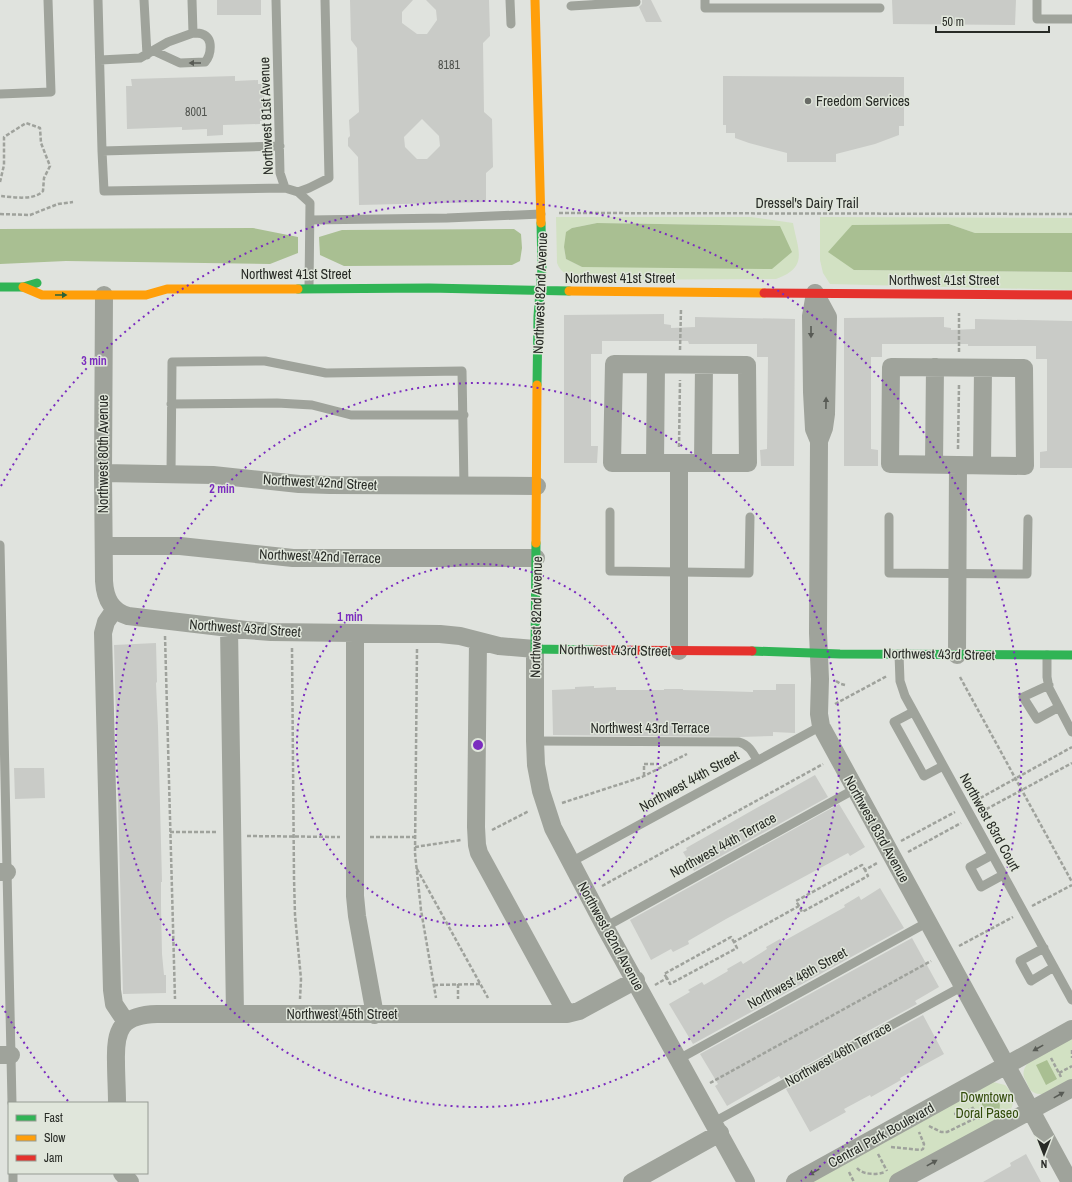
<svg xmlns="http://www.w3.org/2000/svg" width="1072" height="1182" viewBox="0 0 1072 1182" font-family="'Archivo Narrow',sans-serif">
<rect width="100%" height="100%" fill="#e0e3de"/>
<!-- green -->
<path fill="#d2e1c3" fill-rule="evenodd" d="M556,217H751L793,223C798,251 809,267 776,279L580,280C570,276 561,274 557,263ZM597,223L779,226L582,267L566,259L564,247L572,228Z
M820,217L1072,218V233H975L949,224L852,225L854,270L1072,272V290L830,284L823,273L820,260Z
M1072,1036V1082C1062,1087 1045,1099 1033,1092C1029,1090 1028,1085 1026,1081C1022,1075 1023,1070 1027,1064Z
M993,1082L1005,1085C1018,1098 1014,1108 1003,1120L889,1182H805Z"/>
<!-- water -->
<path fill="#a9bf92" d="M597,223L780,226L792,252L772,269L582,267L566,259L564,247L566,232L572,228Z
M949,224L975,233H1072V272L854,270L828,252L852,225Z
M253,228L298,237V253L270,264L66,261L0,264V229Z
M514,229L521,234L522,248L520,261L512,265L344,266L320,255L319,237L342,230Z
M1047,1060L1057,1079L1046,1085L1036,1065Z
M990,1093C997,1096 1002,1103 999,1110L994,1114L987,1112L982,1105V1098L985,1094Z"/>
<!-- building -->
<path fill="#c9cbc7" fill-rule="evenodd" d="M217,0H261V15H217Z
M350,0H413L402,12V23L417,34H427L437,20L436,10L426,0H489L490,36L483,43L484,112L492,119L493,167L486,173V202L359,205L358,157L348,146V138L350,136L349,120L359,112L357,48L351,40ZM422,119L439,136L440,146L427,159H417L405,147L404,137Z
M642,0H651L662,22H646L639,7L642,4Z
M892,0H1016L1015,25L893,24Z
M235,76V81L258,80V84H264L265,121H260V124L223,125V135L207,136V129L182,130V127L127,129L126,86H132L131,79Z
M723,76L904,77V126H899V135L875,144L836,154V162H787V153L749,143L735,138V133H726V125H723Z
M664,314V324L671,325V328L695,327V317L795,319L794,466H761L760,450L767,449L768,357H757V344H689L688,341H602V354H591V446H598L597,463H564V315Z
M944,317V327L951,328V330L975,329V319L1072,321V468H1040V452L1047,451V359H1036V346H968V344H882V357H871V449L878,450V466H844V318Z
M156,643L157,682L156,683L158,727L162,882H161V905L162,954L164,975H166V993L123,994L114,645Z
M776,684H795V733L773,732V736L741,737L553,735L552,690L575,689V687L594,686V688L616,687V690H664V689H683V690L753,692V690H776Z
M14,768H44L45,798L15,799Z
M815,775L828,797L694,871L683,852L687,850L686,848Z
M839,804L865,847L850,856L848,853L726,919L688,941L689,944L673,952L671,949L651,960L630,920Z
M880,888L904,928L693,1044L669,1004L690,992L688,990L702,982L704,985L728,971L727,969L741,961L743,964L767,949L766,947L780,939L782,942L845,907L844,905L859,896L861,900Z
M912,938L939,987L915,1001L917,1004L781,1079L779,1076L727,1106L715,1086L718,1084L700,1054Z
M923,1015L944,1054L900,1078L901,1080L871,1097L870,1095L844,1109L846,1112L810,1132L786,1089Z
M1026,1154L1041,1182H983L1011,1166L1010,1163Z"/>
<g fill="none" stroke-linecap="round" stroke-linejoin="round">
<!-- path -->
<path stroke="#9fa29c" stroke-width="2.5" stroke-dasharray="4 2" stroke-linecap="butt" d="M0,182L4,165V137L26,123L40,128L41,143L50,166L44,178L43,191C34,201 13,197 0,196
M559,213L1072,214
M0,214L30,215L58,204L73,202
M680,350L681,309
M959,352V313
M679,447L680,380
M958,449L959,384
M165,636L175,999
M292,648L294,878L295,915L301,979L300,999
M417,649L415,853L421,910L436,998
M960,677L1072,882
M836,681L841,684L845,685
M835,704L887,676
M644,776V764H657
M975,801L1072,747
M562,803L642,777L687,754
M981,812L1072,763
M492,830L529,811
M170,832H216
M247,836L340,837
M370,837H415
M901,841L955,812
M415,847L461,840
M908,852L961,823
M417,869L488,998
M602,886L823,764
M799,906L796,901L862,865L865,870
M1032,906L1072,885
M959,946L1013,917
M667,978L664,974L731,937L734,942
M458,984V999
M434,985L481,984
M655,985L667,978L670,984L737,948L734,942L799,906L802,912L868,876L865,870L877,863
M1072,1050V1058
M1051,1058L1061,1077
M1059,1073L1072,1066
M710,1083L931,961
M972,1107L978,1117L980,1119
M954,1114L962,1113L973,1108
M929,1126L941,1132H947L978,1117
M891,1147L921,1150L923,1149L924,1144L919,1132
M878,1154L887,1171
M857,1168C863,1175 877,1175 885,1172
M849,1172L854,1182"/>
<!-- lane -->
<path stroke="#9fa39b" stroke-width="9" d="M98,0L102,151
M144,0L147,55
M276,0L280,173L285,188L298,192L310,203L309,288
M510,0L511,24
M705,0V8H880
M1037,0V19H1072
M571,6L636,2
M154,51L180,63L205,62C211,55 214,38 202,34C200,33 196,33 193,33
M100,60L140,58L168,42L193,33L192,0
M0,94L51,92L48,0
M280,146L102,151L104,191L285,188
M298,192L309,188L329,178L325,0
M310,220L447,218L541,214
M171,404L277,403L312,405L351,415H464
M171,474L172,362L265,361L326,373L462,371L464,486
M610,512V571L749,573L750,517
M889,517V573L1027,574L1028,519
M0,545L12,1103
M899,654L900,681L905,696L1072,1000
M1047,655V677L1049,688L1072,732
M1049,685L1023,697L1037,719L1059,707
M913,712L894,722L924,776L943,766
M535,741L739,742C749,745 752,751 757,760
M992,855L970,867L981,887L1003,875
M571,862L821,726
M605,927L855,789
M1044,948L1020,961L1031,981L1054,967
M679,1059L928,922
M714,1122L963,986
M13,1173V1182"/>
<!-- street -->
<path stroke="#9fa39b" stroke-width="18" d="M815,293L828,317L826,414L824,428L819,441L818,633L820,679L819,714L821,726L1070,1182
M815,293L811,316L812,392L814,429L819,441
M104,295L103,473L104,581C105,598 111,611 128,616L246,630L271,632L440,634L460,636L499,646L535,649V741L536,765L541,791L553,828L605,927L746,1182
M655,463L656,365
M703,463L704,365
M934,465L935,367
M982,465L983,368
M103,473L213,475L299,484L330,485L537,486
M104,546H180L293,558H536
M115,609L106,622L103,633L112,990L114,1004L126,1022
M229,628L235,1014
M355,633V896L357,916L375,1015
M478,641L476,827L477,845L479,853L567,1014
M679,651V463H612L614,364L747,365L748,463H679
M957,655L958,465L890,464L891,367L1024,368L1025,466L958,465
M0,872H7
M0,1055H11
M117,1103C117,1089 116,1076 116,1062C115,1029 121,1015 157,1014H567L579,1011L636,980
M122,1173L130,1182
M632,1182L720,1133
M795,1182L1072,1029
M898,1182L1072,1088"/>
<!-- fast -->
<path stroke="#30b455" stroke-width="9" d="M0,287H23L37,283
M298,289L429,288L569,291
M537,385L538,316L542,268L541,223
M536,543L535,649L595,650
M752,651L840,654L1072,655"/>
<!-- slow -->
<path stroke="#ff9f0a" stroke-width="9" d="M535,0L541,223
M23,287L42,295H146L167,289H298
M569,291L764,293
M536,543L537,385"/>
<!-- jam -->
<path stroke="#e5322d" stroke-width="9" d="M764,293L1072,295
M595,650L752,651"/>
</g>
<!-- one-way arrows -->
<defs><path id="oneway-solid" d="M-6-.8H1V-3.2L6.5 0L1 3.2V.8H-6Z"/></defs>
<g fill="#585b55">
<use href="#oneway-solid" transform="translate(195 63) rotate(180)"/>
<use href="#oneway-solid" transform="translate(811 332) rotate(90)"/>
<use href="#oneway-solid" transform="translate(826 403) rotate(-89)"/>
<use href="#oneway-solid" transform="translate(1038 1048) rotate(151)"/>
<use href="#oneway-solid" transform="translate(1059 1095) rotate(-29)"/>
<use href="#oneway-solid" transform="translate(932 1163) rotate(-29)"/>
<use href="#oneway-solid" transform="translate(814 1172) rotate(151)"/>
</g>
<use fill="#2b6239" href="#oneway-solid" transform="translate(61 295)"/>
<!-- distance rings -->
<g fill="none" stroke="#7b2cbf" stroke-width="2" stroke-dasharray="2 4">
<circle cx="478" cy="745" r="181"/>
<circle cx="478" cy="745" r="362"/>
<path d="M68 1101A543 543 0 0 1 1 1004M1 486A543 543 0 1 1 801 1181"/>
</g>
<!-- markers -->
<circle fill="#686b66" stroke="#e0e6db" stroke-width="1.5" cx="808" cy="101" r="4"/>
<g text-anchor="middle" stroke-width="3" stroke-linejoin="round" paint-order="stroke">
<!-- number labels -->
<g font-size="12" fill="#525550">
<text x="449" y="69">8181</text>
<text x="196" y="116">8001</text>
</g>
<!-- poi labels -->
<g font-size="14" fill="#282b26" stroke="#e0e6db" text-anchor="start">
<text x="816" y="106">Freedom Services</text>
</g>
<!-- street labels -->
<g font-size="14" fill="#282b26" stroke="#e0e6db">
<text transform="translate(266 116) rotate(-92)" y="5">Northwest 81st Avenue</text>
<text x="807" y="208">Dressel's Dairy Trail</text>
<text x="296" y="279">Northwest 41st Street</text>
<text x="620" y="283">Northwest 41st Street</text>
<text x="944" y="285">Northwest 41st Street</text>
<text transform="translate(540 293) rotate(-88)" y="5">Northwest 82nd Avenue</text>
<text transform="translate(103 454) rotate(-90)" y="5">Northwest 80th Avenue</text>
<text transform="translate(320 482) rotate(3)" y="5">Northwest 42nd Street</text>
<text transform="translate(320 556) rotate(2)" y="5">Northwest 42nd Terrace</text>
<text transform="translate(536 617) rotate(-89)" y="5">Northwest 82nd Avenue</text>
<text transform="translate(245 628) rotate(4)" y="5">Northwest 43rd Street</text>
<text transform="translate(615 650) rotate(1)" y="5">Northwest 43rd Street</text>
<text transform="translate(939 654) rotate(1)" y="5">Northwest 43rd Street</text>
<text x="650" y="733">Northwest 43rd Terrace</text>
<text transform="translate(689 781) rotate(-29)" y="5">Northwest 44th Street</text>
<text transform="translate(990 822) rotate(61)" y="5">Northwest 83rd Court</text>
<text transform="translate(877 829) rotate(61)" y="5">Northwest 83rd Avenue</text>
<text transform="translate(723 845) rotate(-29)" y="5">Northwest 44th Terrace</text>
<text transform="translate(611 936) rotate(61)" y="5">Northwest 82nd Avenue</text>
<text transform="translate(797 978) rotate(-29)" y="5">Northwest 46th Street</text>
<text x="342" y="1019">Northwest 45th Street</text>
<text transform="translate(838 1054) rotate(-29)" y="5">Northwest 46th Terrace</text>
<text transform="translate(881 1135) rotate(-29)" y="5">Central Park Boulevard</text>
</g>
<!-- park labels -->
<g font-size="14" fill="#334d0b" stroke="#e0e6db">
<text x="987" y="1102">Downtown<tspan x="987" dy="16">Doral Paseo</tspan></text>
</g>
</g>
<circle cx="478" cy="745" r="6" fill="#7b2cbf" stroke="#e0e6db" stroke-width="2"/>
<g font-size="12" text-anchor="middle" font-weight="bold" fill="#7b2cbf" stroke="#e0e6db" stroke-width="3" stroke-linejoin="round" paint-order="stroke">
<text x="94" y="365">3 min</text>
<text x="222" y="493">2 min</text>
<text x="350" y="621">1 min</text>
</g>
<!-- legend -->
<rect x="8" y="1102" width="140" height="72" fill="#e0e6db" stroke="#969b93"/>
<rect x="16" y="1115" width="20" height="6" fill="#30b455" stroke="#969b93"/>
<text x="44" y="1122" font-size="12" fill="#282b26">Fast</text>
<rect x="16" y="1135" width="20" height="6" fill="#ff9f0a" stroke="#969b93"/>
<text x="44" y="1142" font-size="12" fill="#282b26">Slow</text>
<rect x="16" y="1155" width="20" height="6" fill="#e5322d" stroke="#969b93"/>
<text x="44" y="1162" font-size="12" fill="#282b26">Jam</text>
<!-- north arrow -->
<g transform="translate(1044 1154) rotate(180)" stroke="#e0e6db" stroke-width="3" paint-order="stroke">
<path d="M0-3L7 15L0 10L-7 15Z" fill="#282b26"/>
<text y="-6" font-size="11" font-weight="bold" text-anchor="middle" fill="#282b26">N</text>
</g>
<!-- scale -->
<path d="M936 26v6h113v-6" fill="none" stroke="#282b26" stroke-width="2"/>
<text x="942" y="26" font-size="12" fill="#282b26" stroke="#e0e6db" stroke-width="3" paint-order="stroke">50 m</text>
</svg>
